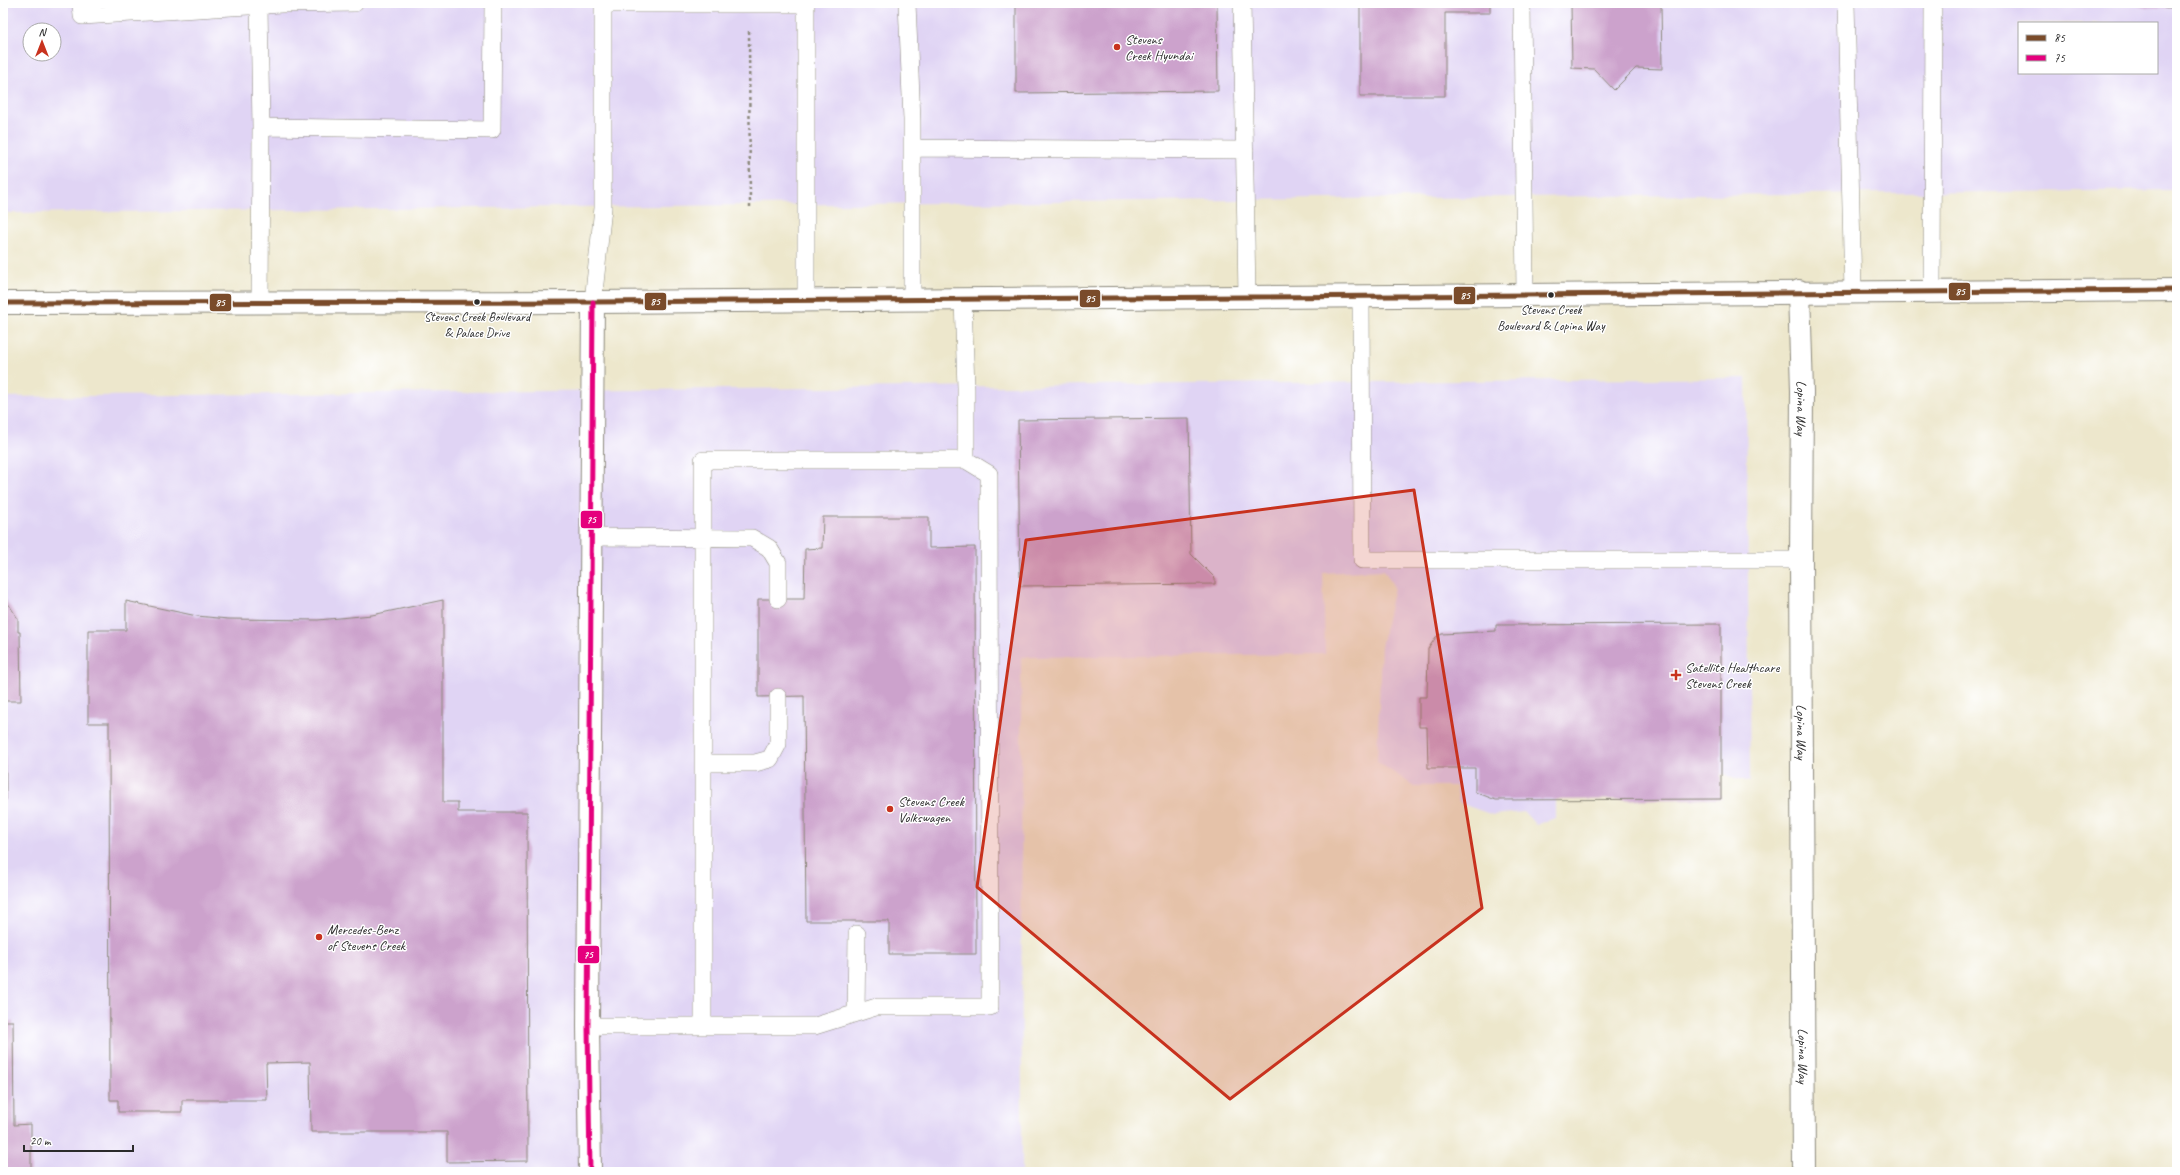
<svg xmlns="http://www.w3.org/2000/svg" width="2180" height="1175" viewBox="0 0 2180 1175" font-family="Caveat,sans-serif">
<rect width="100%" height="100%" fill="#fff"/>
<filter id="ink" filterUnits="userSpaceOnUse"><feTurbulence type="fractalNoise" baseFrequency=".025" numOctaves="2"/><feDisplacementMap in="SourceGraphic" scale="8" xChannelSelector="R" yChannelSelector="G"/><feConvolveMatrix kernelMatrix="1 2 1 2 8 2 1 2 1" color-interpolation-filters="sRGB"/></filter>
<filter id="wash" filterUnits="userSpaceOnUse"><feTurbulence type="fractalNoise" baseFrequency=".012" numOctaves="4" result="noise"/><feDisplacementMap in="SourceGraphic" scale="16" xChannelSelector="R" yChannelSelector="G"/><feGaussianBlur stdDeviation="0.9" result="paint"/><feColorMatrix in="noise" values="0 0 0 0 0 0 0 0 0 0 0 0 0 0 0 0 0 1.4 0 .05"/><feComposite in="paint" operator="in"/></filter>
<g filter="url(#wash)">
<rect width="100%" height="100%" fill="#ede7cc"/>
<!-- built -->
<path fill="#e0d4f4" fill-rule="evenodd" d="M3,3H2177V190L3,213ZM2019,23H2157V73H2019ZM30,30H54V54H30Z
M1746,378L1750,782L1721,774V799H1555V818L1536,825L1524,812L1493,815L1459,803L1456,786H1414L1377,762L1381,647L1394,587L1384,570L1323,573L1325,654L1021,657L1022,1172H3V397Z"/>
<g id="blocks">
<!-- building -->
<path fill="#cca2cc" d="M1016,3H1217L1218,91L1016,93Z
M1360,3H1490V13H1445V96H1360Z
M1571,3H1661L1662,69L1636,68L1614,90L1594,69L1572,68Z
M2130,3H2177V8L2147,7Z
M1189,418L1191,554L1215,578V584L1020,586L1018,420Z
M823,517H929V548L975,547L976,954H889V921H806L804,696L758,697V599H804L805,549L822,548Z
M3,595L18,619V632H20L21,701H5L6,800H3Z
M443,600V802H458V812H527L528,1161L447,1162V1132H311L310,1062L266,1063L267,1100H182V1112H118V1100H110L109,723H88V630H126V601L197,616L228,619L318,620L372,615Z
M1721,624V799L1496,800L1475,792V768H1428L1427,727H1419V697H1427L1428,649L1436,637L1442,634L1496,631V625Z
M3,1021H13L14,1125L31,1124V1172H3Z"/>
</g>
</g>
<g filter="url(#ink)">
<use href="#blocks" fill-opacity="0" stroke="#8c897c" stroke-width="1"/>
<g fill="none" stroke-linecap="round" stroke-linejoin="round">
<!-- lane casing -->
<g stroke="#8c897c" stroke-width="18">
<path id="lane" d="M81,3L82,16L281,4L355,3
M907,3L912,120V299
M1242,3L1247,296
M1522,3L1525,294
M1846,3L1853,291
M259,6L261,127L492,130L493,3
M912,148L1245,150
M1932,291L1933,3
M1361,295L1362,560H1801
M260,302L261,127
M593,302L603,208V4H806V299
M591,537L752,538L769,548L778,563V599
M703,763H755L770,759L778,744V697
M856,1013L857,934
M588,1026H815L876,1007H990L989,474L966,460
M703,1026V460H966V388L963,299"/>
</g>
<!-- street casing -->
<g stroke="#8c897c" stroke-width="24">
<g id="street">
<path id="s1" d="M1799,291L1802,391L1801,560L1804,1172"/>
<path d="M590,1172L588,1026L593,302"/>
</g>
</g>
<!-- primary casing -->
<g stroke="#8c897c" stroke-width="24">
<path id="primary" d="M3,303L593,302L2177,290"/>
</g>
<!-- path -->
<path stroke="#8c897c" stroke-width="2.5" stroke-dasharray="3 3" stroke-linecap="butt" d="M749,31L750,207"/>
<!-- lane -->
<use href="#lane" stroke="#fff" stroke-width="17"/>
<!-- street -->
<use href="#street" stroke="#fff" stroke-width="22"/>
<!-- primary -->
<use href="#primary" stroke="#fff" stroke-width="22"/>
<!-- bus-1 casing -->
<g stroke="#fff" stroke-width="8">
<path id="bus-1" d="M3,303L593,302L2177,290"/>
</g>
<!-- bus-2 casing -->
<g stroke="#fff" stroke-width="8">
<path id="bus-2" d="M590,1172L588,1026L593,302"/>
</g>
<!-- bus-1 -->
<use href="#bus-1" stroke="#7a4b2a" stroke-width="5"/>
<!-- bus-2 -->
<use href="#bus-2" stroke="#e5007d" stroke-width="5"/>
</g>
</g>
<!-- marked area -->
<path fill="#c8321e" fill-opacity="0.2" stroke="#c8321e" stroke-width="3" stroke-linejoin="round" d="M1414,490L1482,908L1230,1099L977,887L1026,540Z"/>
<!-- markers -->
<g fill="#c8321e" stroke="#fff" stroke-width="1.5">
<circle cx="1117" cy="47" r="4"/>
<path d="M1674 669h4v4h4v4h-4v4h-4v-4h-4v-4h4z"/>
<circle cx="890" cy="809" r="4"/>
<circle cx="319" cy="937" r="4"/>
</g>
<g fill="#2b2b2b" stroke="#fff" stroke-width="1.5">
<circle cx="1551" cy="295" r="3.5"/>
<circle cx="477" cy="302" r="3.5"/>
</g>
<g text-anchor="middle" stroke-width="3" stroke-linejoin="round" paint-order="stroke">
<!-- bus labels -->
<g font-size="13" fill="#2b2b2b" stroke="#fff">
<text x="1551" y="314">Stevens Creek<tspan x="1551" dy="16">Boulevard &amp; Lopina Way</tspan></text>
<text x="477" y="321">Stevens Creek Boulevard<tspan x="477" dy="16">&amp; Palace Drive</tspan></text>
</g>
<!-- poi labels -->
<g font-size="14" fill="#2b2b2b" stroke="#fff" text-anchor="start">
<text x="1125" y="44">Stevens<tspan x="1125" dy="16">Creek Hyundai</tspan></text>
<text x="1685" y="672">Satellite Healthcare<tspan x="1685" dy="16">Stevens Creek</tspan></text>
<text x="898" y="806">Stevens Creek<tspan x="898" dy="16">Volkswagen</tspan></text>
<text x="327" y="934">Mercedes-Benz<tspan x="327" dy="16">of Stevens Creek</tspan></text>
</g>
<!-- street labels -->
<g font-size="14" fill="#2b2b2b" stroke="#fff">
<text dy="5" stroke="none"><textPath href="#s1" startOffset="117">Lopina Way</textPath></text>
<text dy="5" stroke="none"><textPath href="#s1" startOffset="441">Lopina Way</textPath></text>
<text dy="5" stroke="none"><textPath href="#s1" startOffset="765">Lopina Way</textPath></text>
</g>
</g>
<g stroke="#fff" stroke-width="1.5">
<rect x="1948" y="282" width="23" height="19" rx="4" fill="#7a4b2a"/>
<rect x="1453" y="286" width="23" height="19" rx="4" fill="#7a4b2a"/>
<rect x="1079" y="289" width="22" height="19" rx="4" fill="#7a4b2a"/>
<rect x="644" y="292" width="23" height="19" rx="4" fill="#7a4b2a"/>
<rect x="209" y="293" width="23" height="19" rx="4" fill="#7a4b2a"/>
<rect x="580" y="510" width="23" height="19" rx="4" fill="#e5007d"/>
<rect x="577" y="945" width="23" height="19" rx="4" fill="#e5007d"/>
</g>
<g font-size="11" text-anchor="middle" font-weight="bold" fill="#fff">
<text x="1960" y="295">85</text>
<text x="1465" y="299">85</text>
<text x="1090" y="302">85</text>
<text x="655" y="305">85</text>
<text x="220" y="306">85</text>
<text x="591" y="523">75</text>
<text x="588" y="958">75</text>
</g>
<!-- margin -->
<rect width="2180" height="1175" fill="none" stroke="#fff" stroke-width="16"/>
<!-- legend -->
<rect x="2018" y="22" width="140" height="52" fill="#ffffff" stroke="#aaaaaa"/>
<rect x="2026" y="35" width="20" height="6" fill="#7a4b2a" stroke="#aaaaaa"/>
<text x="2054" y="42" font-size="12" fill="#2b2b2b">85</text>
<rect x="2026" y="55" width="20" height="6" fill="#e5007d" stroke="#aaaaaa"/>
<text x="2054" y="62" font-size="12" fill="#2b2b2b">75</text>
<!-- north arrow -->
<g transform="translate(42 42)"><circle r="19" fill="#ffffff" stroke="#aaaaaa"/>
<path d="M0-3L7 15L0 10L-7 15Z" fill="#c8321e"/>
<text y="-6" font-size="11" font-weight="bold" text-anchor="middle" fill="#2b2b2b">N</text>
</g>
<!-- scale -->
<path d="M24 1145v6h109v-6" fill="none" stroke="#2b2b2b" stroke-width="2"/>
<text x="30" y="1145" font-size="12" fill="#2b2b2b" stroke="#ffffff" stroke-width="3" paint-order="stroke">20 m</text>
</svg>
